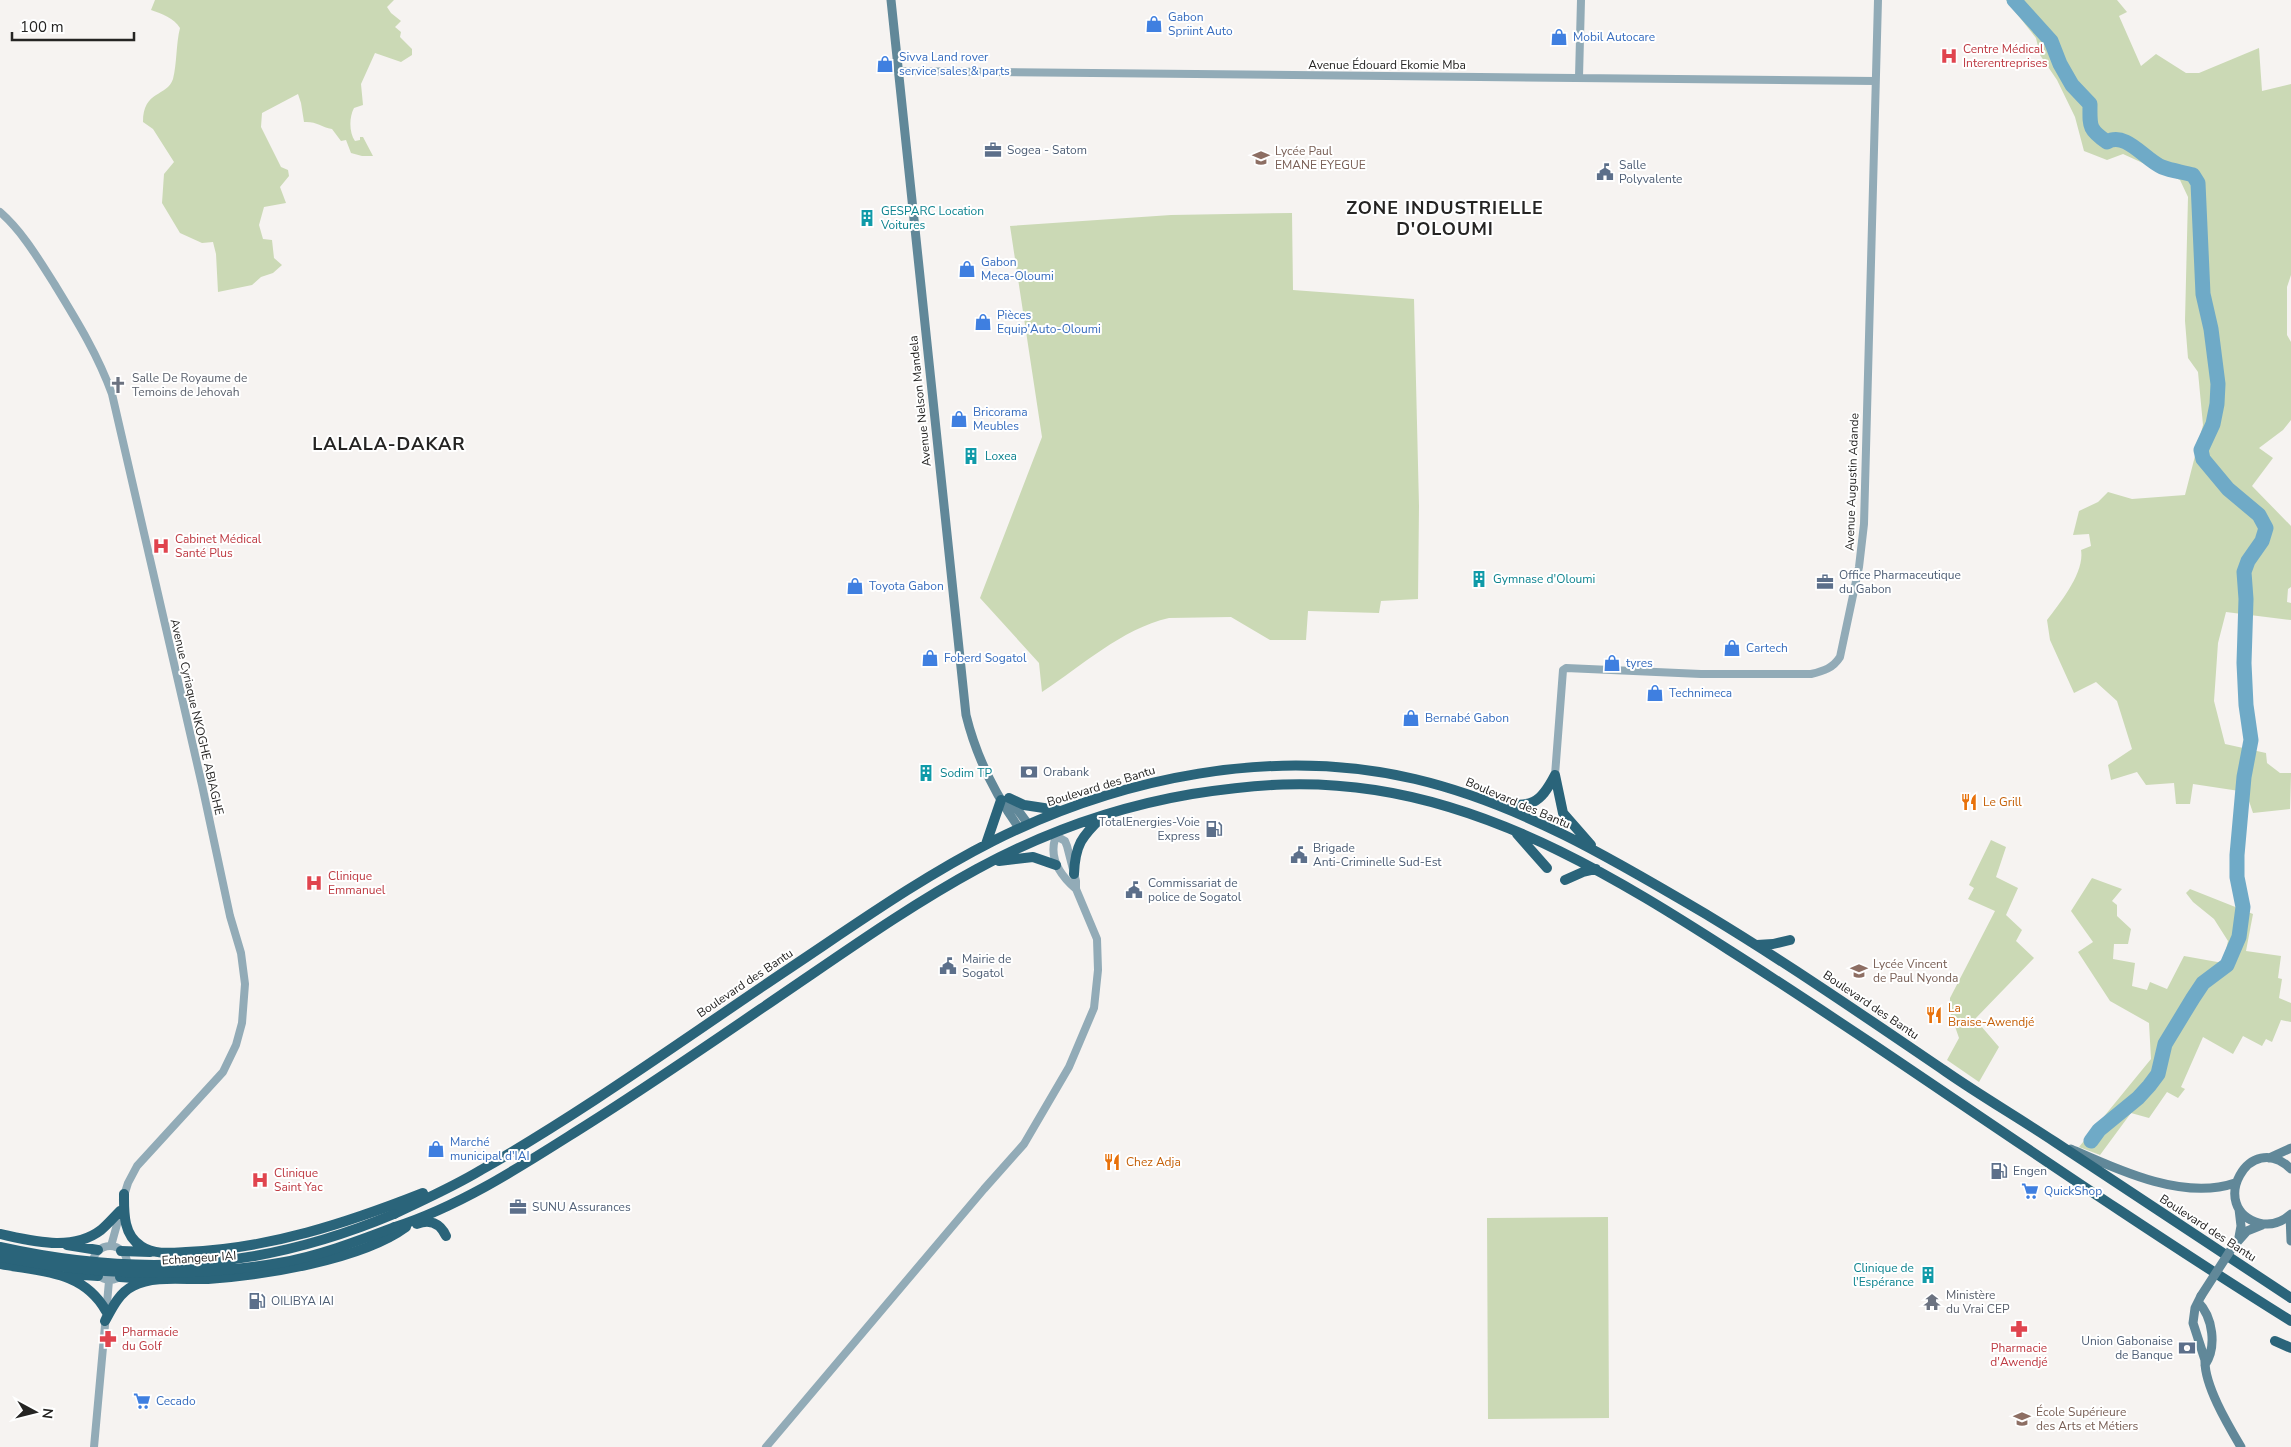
<svg xmlns="http://www.w3.org/2000/svg" width="2291" height="1447" viewBox="0 0 2291 1447" font-family="'Nunito Sans',sans-serif">
<rect width="100%" height="100%" fill="#f6f3f1"/>
<!-- green -->
<path fill="#cbd9b5" d="M155,0H394L387,7L391,13L401,21L395,27L401,32L400,37L412,49V55L401,62L375,53L361,84L363,105L354,108C349,117 349,133 355,141L360,140V137H363L373,156H362L351,153L346,140L341,141L332,129C321,127 316,121 304,122L301,103L298,94L262,113L261,127L281,167L288,170L289,176L280,187L286,203L264,207L259,225L263,239L272,240L274,258L282,265L273,273L261,277L252,285L218,292L216,254L213,242L202,243L180,233L162,203L164,174L174,162L153,129L143,122C143,90 167,97 173,79C177,64 176,43 180,28C174,18 162,14 151,10Z
M2006,0H2117L2127,12L2119,16L2141,66L2156,54L2186,73H2199L2259,48L2262,91L2291,84V275L2287,287V335L2291,342V420L2283,430L2259,448L2273,458L2252,486L2291,526V587L2288,589L2287,602L2291,603V620L2226,612L2218,643L2214,701L2225,744L2266,753L2267,763L2280,773H2291L2290,809L2253,813L2246,792L2193,784L2190,804H2176L2174,783L2146,785L2137,772L2111,780L2108,765L2132,749L2117,701L2096,682L2074,693L2050,640L2047,620C2060,603 2085,572 2081,550L2091,546L2089,534L2073,535L2079,511L2098,502L2108,492L2132,499L2185,495L2203,425L2198,372L2188,358L2185,321L2188,197L2180,180L2123,154L2107,160L2084,151L2075,117L2057,80L2040,55L2036,38Z
M1292,213L1293,290L1414,299L1419,506L1418,599L1381,601L1379,613L1308,611L1306,640H1270L1231,617L1169,618C1121,629 1082,666 1042,692L1039,663L980,598L1042,437L1010,226L1171,215Z
M1991,840L2006,847L1996,877L2018,888L2006,915L2022,930L2016,941L2034,958L1975,1019L1999,1047L1979,1082L1947,1060L1959,1038L1950,1012V998L1995,911L1968,899L1974,888L1969,885Z
M2092,878L2122,889L2112,901L2117,905V916L2131,929L2128,944H2114L2113,959L2135,963L2132,986L2147,990L2150,982L2167,989L2184,956L2223,963L2228,941L2214,919L2193,902L2186,893L2190,889L2253,914L2246,951L2281,956L2278,978L2282,979L2279,998L2291,1003V1022L2281,1020L2272,1042L2266,1039L2262,1046L2243,1036L2233,1054L2203,1037L2181,1087L2185,1089L2178,1098L2167,1092L2149,1118L2131,1113L2100,1155L2079,1147L2151,1059L2149,1023L2110,1001L2078,952L2093,942L2071,911Z
M1608,1217L1609,1418L1488,1419L1487,1218Z"/>
<g fill="none" stroke-linecap="round" stroke-linejoin="round">
<!-- river -->
<path stroke="#6faac7" stroke-width="15" d="M2014,0L2051,41L2060,64L2072,85L2090,104C2090,126 2088,129 2107,142C2126,131 2145,160 2162,167C2172,171 2183,172 2193,175L2198,183L2203,294L2211,329L2218,384L2217,404L2213,424L2201,450L2203,459L2228,489L2259,515L2266,528L2262,541L2248,561L2244,572L2246,599L2244,663L2246,705L2251,740L2244,777L2237,855V877L2243,907L2239,937L2227,965L2203,983L2193,998L2165,1044L2158,1074L2149,1086L2138,1098L2099,1130L2091,1141"/>
<!-- tertiary -->
<path stroke="#92abb7" stroke-width="8" d="M898,71C1224,76 1550,76 1875,81
M1579,77L1581,0
M0,212C23,232 39,260 55,285C77,321 98,355 112,394L202,785L230,916L241,953L245,984L242,1023L236,1045L223,1072L137,1166L128,1183L123,1199
M1555,775L1563,670L1566,668L1701,674H1811C1824,671 1833,668 1840,657L1859,567L1864,524L1878,0
M93 1263a17 17 0 1 1 34 0a17 17 0 1 1-34 0Z
M111,1246L121,1210
M94,1447L109,1281
M766,1447L984,1189L1024,1144L1069,1067L1094,1008L1098,970L1097,939L1076,889V881L1067,846L1065,841L1058,837L1055,839C1049,859 1061,876 1076,889"/>
<!-- secondary -->
<path stroke="#618899" stroke-width="9" d="M891,0L966,715C976,756 995,794 1019,828
M1009,798L1028,824
M2071,1149C2118,1170 2184,1201 2235,1183
M2269,1158L2291,1148
M2291,1169C2249,1128 2207,1209 2259,1223C2271,1226 2282,1222 2291,1214
M2239,1209L2241,1226L2239,1237
M2290,1215L2291,1241
M2232,1248L2247,1231L2262,1225
M2201,1296L2195,1308L2193,1323L2205,1360C2204,1385 2228,1425 2241,1447
M2198,1302C2213,1317 2217,1347 2205,1365"/>
<!-- trunk -->
<path stroke="#2a647a" stroke-width="10" d="M1555,775L1563,813L1591,845
M1009,798L1024,805L1057,810
M1498,804C1532,806 1539,806 1555,775
M1517,834L1547,868
M986,844L1001,800
M999,861L1033,857L1056,865
M1074,874C1075,845 1082,836 1102,817
M1565,880L1583,872L1596,869
M1757,945L1773,944L1790,940
M124,1194C124,1212 123,1235 141,1246C154,1255 171,1253 186,1252C268,1249 347,1223 423,1193
M394,1214C423,1200 453,1187 481,1170C588,1109 688,1036 790,968C856,924 922,877 993,841C1121,777 1273,746 1415,779C1521,804 1616,861 1709,916C1790,965 1867,1018 1945,1071C1981,1096 2019,1118 2055,1142C2134,1194 2212,1246 2291,1298
M417,1224C429,1219 440,1223 446,1236
M395,1227C460,1206 520,1167 577,1131C657,1081 734,1027 812,974C866,937 920,900 977,869C1045,832 1115,807 1192,794C1257,784 1309,780 1375,790C1505,810 1620,880 1729,950C1778,981 1826,1013 1874,1045C2012,1138 2150,1233 2291,1321
M0,1234C33,1241 72,1252 101,1230C108,1224 114,1217 120,1211
M67,1245L98,1250
M121,1251L150,1252
M0,1264C41,1272 83,1270 106,1311
M69,1274L98,1276
M120,1277L147,1279
M105,1321C112,1308 119,1293 133,1286C154,1275 185,1280 208,1279C264,1275 361,1260 406,1227
M2275,1341L2291,1348"/>
<!-- secondary-bridge -->
<path stroke="#618899" stroke-width="9" d="M2201,1296L2232,1248"/>
<!-- trunk-bridge -->
<path stroke="#2a647a" stroke-width="10" d="M0,1247C140,1278 261,1270 394,1214
M0,1257C93,1275 186,1279 279,1263C319,1256 358,1241 395,1227"/>
</g>
<!-- icons -->
<defs>
<g id="shop-bare" transform="scale(1.35)"><path d="M-5-2.5h2.3a2.7 3.5 0 0 1 5.4 0H5L5.5 6h-11ZM-1.5-2.5h3a1.5 2.3 0 0 0-3 0Z" fill="#3f7fe0" stroke="#fff" stroke-width="2.5" paint-order="stroke"/></g>
<g id="hospital-bare" transform="scale(1.35)"><path d="M-5-5h3v3.5h4V-5h3V5h-3V1.5h-4V5h-3Z" fill="#e0444e" stroke="#fff" stroke-width="2.5" paint-order="stroke"/></g>
<g id="office-bare" transform="scale(1.35)"><path d="M-6-3h4V-5.5h4V-3h4V5H-6ZM-1-4.5V-3h2v-1.5ZM-6 0V1H6V0Z" fill="#5c6f8a" stroke="#fff" stroke-width="2.5" paint-order="stroke"/></g>
<g id="school-bare" transform="scale(1.35)"><path d="M0-5L7-2L0 1L-7-2ZM-4 1L0 2.5L4 1V4Q0 6-4 4Z" fill="#8d6e63" stroke="#fff" stroke-width="2.5" paint-order="stroke"/></g>
<g id="civic-bare" transform="scale(1.35)"><path d="M-.6-6.5H3V-4.5H.6V-3L4-1V1h2V6H-6V1h2V-1L-.6-3ZM-1.2 2.5V6h2.4V2.5Z" fill="#5c6f8a" stroke="#fff" stroke-width="2.5" paint-order="stroke"/></g>
<g id="building-bare" transform="scale(1.35)"><path d="M-4-6H4V6H1V3H-1V6H-4ZM-2.5-4.3h1.7v1.8h-1.7ZM.8-4.3h1.7v1.8H.8ZM-2.5-1h1.7V.8h-1.7ZM.8-1h1.7V.8H.8Z" fill="#0f9aa8" stroke="#fff" stroke-width="2.5" paint-order="stroke"/></g>
<g id="church-bare" transform="scale(1.35)"><path d="M-1.2-6h2.4v3.5h3.3v2.4h-3.3V6h-2.4V-.1h-3.3v-2.4h3.3Z" fill="#6b7280" stroke="#fff" stroke-width="2.5" paint-order="stroke"/></g>
<g id="bank-bare" transform="scale(1.35)"><path d="M-6-4H6V4H-6ZM0-2.3a2.3 2.3 0 1 0 0 4.6a2.3 2.3 0 1 0 0-4.6Z" fill="#5c6f8a" stroke="#fff" stroke-width="2.5" paint-order="stroke"/></g>
<g id="restaurant-bare" transform="scale(1.35)"><path d="M-5-6h1v4h1v-4h1v4h1v-4h1v5L-1.5 .5V6h-2V.5L-5-1ZM5-6V6H3V1.5H1.5Q1.5-4 5-6Z" fill="#e8710a" stroke="#fff" stroke-width="2.5" paint-order="stroke"/></g>
<g id="fuel-bare" transform="scale(1.35)"><path d="M-5.5-6h7V0h2V4h1.3V-2.5L3-4.5l.8-.8L6-3V5H2.5V1h-1V6h-7ZM-4.2-4.7v3.2H.2V-4.7Z" fill="#5c6f8a" stroke="#fff" stroke-width="2.5" paint-order="stroke"/></g>
<g id="supermarket-bare" transform="scale(1.35)"><path d="M-6-5.5h2.5l.6 2H6L4.5 2H-2.5L-4.4-4H-6ZM-1.5 3.2a1.3 1.3 0 1 0 .1 0ZM3 3.2a1.3 1.3 0 1 0 .1 0Z" fill="#3f7fe0" stroke="#fff" stroke-width="2.5" paint-order="stroke"/></g>
<g id="temple-bare" transform="scale(1.35)"><path d="M0-6L5-2H3V0L6.5 2.5H4V6H1.5V3h-3V6H-4V2.5H-6.5L-3 0V-2H-5Z" fill="#6b7280" stroke="#fff" stroke-width="2.5" paint-order="stroke"/></g>
<g id="pharmacy-bare" transform="scale(1.35)"><path d="M-2-6h4v4h4v4h-4v4h-4v-4h-4v-4h4Z" fill="#e0444e" stroke="#fff" stroke-width="2.5" paint-order="stroke"/></g>
<g id="university-bare" transform="scale(1.35)"><path d="M0-5L7-2L0 1L-7-2ZM-4 1L0 2.5L4 1V4Q0 6-4 4Z" fill="#8d6e63" stroke="#fff" stroke-width="2.5" paint-order="stroke"/></g>
</defs>
<g fill-rule="evenodd">
<use href="#shop-bare" x="1154" y="24"/>
<use href="#shop-bare" x="1559" y="37"/>
<use href="#hospital-bare" x="1949" y="56"/>
<use href="#shop-bare" x="885" y="64"/>
<use href="#office-bare" x="993" y="150"/>
<use href="#school-bare" x="1261" y="158"/>
<use href="#civic-bare" x="1605" y="172"/>
<use href="#building-bare" x="867" y="218"/>
<use href="#shop-bare" x="967" y="269"/>
<use href="#shop-bare" x="983" y="322"/>
<use href="#church-bare" x="118" y="385"/>
<use href="#shop-bare" x="959" y="419"/>
<use href="#building-bare" x="971" y="456"/>
<use href="#hospital-bare" x="161" y="546"/>
<use href="#building-bare" x="1479" y="579"/>
<use href="#office-bare" x="1825" y="582"/>
<use href="#shop-bare" x="855" y="586"/>
<use href="#shop-bare" x="1732" y="648"/>
<use href="#shop-bare" x="930" y="658"/>
<use href="#shop-bare" x="1612" y="663"/>
<use href="#shop-bare" x="1655" y="693"/>
<use href="#shop-bare" x="1411" y="718"/>
<use href="#bank-bare" x="1029" y="772"/>
<use href="#building-bare" x="926" y="773"/>
<use href="#restaurant-bare" x="1969" y="802"/>
<use href="#fuel-bare" x="1214" y="829"/>
<use href="#civic-bare" x="1299" y="855"/>
<use href="#hospital-bare" x="314" y="883"/>
<use href="#civic-bare" x="1134" y="890"/>
<use href="#civic-bare" x="948" y="966"/>
<use href="#school-bare" x="1859" y="971"/>
<use href="#restaurant-bare" x="1934" y="1015"/>
<use href="#shop-bare" x="436" y="1149"/>
<use href="#restaurant-bare" x="1112" y="1162"/>
<use href="#fuel-bare" x="1999" y="1171"/>
<use href="#hospital-bare" x="260" y="1180"/>
<use href="#supermarket-bare" x="2030" y="1191"/>
<use href="#office-bare" x="518" y="1207"/>
<use href="#building-bare" x="1928" y="1275"/>
<use href="#fuel-bare" x="257" y="1301"/>
<use href="#temple-bare" x="1932" y="1302"/>
<use href="#pharmacy-bare" x="2019" y="1329"/>
<use href="#pharmacy-bare" x="108" y="1339"/>
<use href="#bank-bare" x="2187" y="1348"/>
<use href="#supermarket-bare" x="142" y="1401"/>
<use href="#university-bare" x="2022" y="1419"/>
</g>
<g text-anchor="middle" stroke-width="4" stroke-linejoin="round" paint-order="stroke">
<!-- shop labels -->
<g font-size="12" fill="#366cbe" stroke="#fff" text-anchor="start">
<text x="1168" y="21">Gabon<tspan x="1168" dy="14">Spriint Auto</tspan></text>
<text x="1573" y="41">Mobil Autocare</text>
<text x="899" y="61">Sivva Land rover<tspan x="899" dy="14">service sales &amp; parts</tspan></text>
<text x="981" y="266">Gabon<tspan x="981" dy="14">Meca-Oloumi</tspan></text>
<text x="997" y="319">Pièces<tspan x="997" dy="14">Equip'Auto-Oloumi</tspan></text>
<text x="973" y="416">Bricorama<tspan x="973" dy="14">Meubles</tspan></text>
<text x="869" y="590">Toyota Gabon</text>
<text x="1746" y="652">Cartech</text>
<text x="944" y="662">Foberd Sogatol</text>
<text x="1626" y="667">tyres</text>
<text x="1669" y="697">Technimeca</text>
<text x="1425" y="722">Bernabé Gabon</text>
<text x="450" y="1146">Marché<tspan x="450" dy="14">municipal d'IAI</tspan></text>
<text x="2044" y="1195">QuickShop</text>
<text x="156" y="1405">Cecado</text>
</g>
<!-- health labels -->
<g font-size="12" fill="#be3a42" stroke="#fff" text-anchor="start">
<text x="1963" y="53">Centre Médical<tspan x="1963" dy="14">Interentreprises</tspan></text>
<text x="175" y="543">Cabinet Médical<tspan x="175" dy="14">Santé Plus</tspan></text>
<text x="328" y="880">Clinique<tspan x="328" dy="14">Emmanuel</tspan></text>
<text x="274" y="1177">Clinique<tspan x="274" dy="14">Saint Yac</tspan></text>
<text x="122" y="1336">Pharmacie<tspan x="122" dy="14">du Golf</tspan></text>
<text x="2019" y="1352" text-anchor="middle">Pharmacie<tspan x="2019" dy="14">d'Awendjé</tspan></text>
</g>
<!-- street labels -->
<g font-size="12" fill="#252423" stroke="#fff">
<text x="1387" y="69">Avenue Édouard Ekomie Mba</text>
<text transform="translate(920 401) rotate(-96)" y="4">Avenue Nelson Mandela</text>
<text transform="translate(1852 482) rotate(-88)" y="4">Avenue Augustin Adande</text>
<text transform="translate(197 717) rotate(77)" y="4">Avenue Cyriaque NKOGHE ABIAGHE</text>
<text transform="translate(1101 786) rotate(-17)" y="4">Boulevard des Bantu</text>
<text transform="translate(1518 803) rotate(23)" y="4">Boulevard des Bantu</text>
<text transform="translate(745 983) rotate(-34)" y="4">Boulevard des Bantu</text>
<text transform="translate(1871 1005) rotate(34)" y="4">Boulevard des Bantu</text>
<text transform="translate(2208 1228) rotate(33)" y="4">Boulevard des Bantu</text>
<text transform="translate(199 1258) rotate(-4)" y="4">Echangeur IAI</text>
</g>
<!-- service labels -->
<g font-size="12" fill="#4e5e75" stroke="#fff" text-anchor="start">
<text x="1007" y="154">Sogea - Satom</text>
<text x="1619" y="169">Salle<tspan x="1619" dy="14">Polyvalente</tspan></text>
<text x="1839" y="579">Office Pharmaceutique<tspan x="1839" dy="14">du Gabon</tspan></text>
<text x="1043" y="776">Orabank</text>
<text x="1200" y="826" text-anchor="end">TotalEnergies-Voie<tspan x="1200" dy="14">Express</tspan></text>
<text x="1313" y="852">Brigade<tspan x="1313" dy="14">Anti-Criminelle Sud-Est</tspan></text>
<text x="1148" y="887">Commissariat de<tspan x="1148" dy="14">police de Sogatol</tspan></text>
<text x="962" y="963">Mairie de<tspan x="962" dy="14">Sogatol</tspan></text>
<text x="2013" y="1175">Engen</text>
<text x="532" y="1211">SUNU Assurances</text>
<text x="271" y="1305">OILIBYA IAI</text>
<text x="2173" y="1345" text-anchor="end">Union Gabonaise<tspan x="2173" dy="14">de Banque</tspan></text>
</g>
<!-- education labels -->
<g font-size="12" fill="#785e54" stroke="#fff" text-anchor="start">
<text x="1275" y="155">Lycée Paul<tspan x="1275" dy="14">EMANE EYEGUE</tspan></text>
<text x="1873" y="968">Lycée Vincent<tspan x="1873" dy="14">de Paul Nyonda</tspan></text>
<text x="2036" y="1416">École Supérieure<tspan x="2036" dy="14">des Arts et Métiers</tspan></text>
</g>
<!-- culture labels -->
<g font-size="12" fill="#0d838f" stroke="#fff" text-anchor="start">
<text x="881" y="215">GESPARC Location<tspan x="881" dy="14">Voitures</tspan></text>
<text x="985" y="460">Loxea</text>
<text x="1493" y="583">Gymnase d'Oloumi</text>
<text x="940" y="777">Sodim TP</text>
<text x="1914" y="1272" text-anchor="end">Clinique de<tspan x="1914" dy="14">l'Espérance</tspan></text>
</g>
<!-- worship labels -->
<g font-size="12" fill="#5b616d" stroke="#fff" text-anchor="start">
<text x="132" y="382">Salle De Royaume de<tspan x="132" dy="14">Temoins de Jehovah</tspan></text>
<text x="1946" y="1299">Ministère<tspan x="1946" dy="14">du Vrai CEP</tspan></text>
</g>
<!-- food labels -->
<g font-size="12" fill="#c56008" stroke="#fff" text-anchor="start">
<text x="1983" y="806">Le Grill</text>
<text x="1948" y="1012">La<tspan x="1948" dy="14">Braise-Awendjé</tspan></text>
<text x="1126" y="1166">Chez Adja</text>
</g>
<!-- district labels -->
<g font-size="18" font-weight="bold" letter-spacing="1" fill="#252423" stroke="#fff">
<text x="1445" y="214">ZONE INDUSTRIELLE<tspan x="1445" dy="21">D'OLOUMI</tspan></text>
<text x="389" y="450">LALALA-DAKAR</text>
</g>
</g>
<!-- north arrow -->
<g transform="translate(35 1412) rotate(97)" stroke="#ffffff" stroke-width="4" paint-order="stroke">
<path d="M0-4L9 19L0 12L-9 19Z" fill="#252423"/>
<text y="-8" font-size="14" font-weight="bold" text-anchor="middle" fill="#252423">N</text>
</g>
<!-- scale -->
<path d="M12 32v8h122v-8" fill="none" stroke="#252423" stroke-width="2.5"/>
<text x="20" y="32" font-size="15" fill="#252423" stroke="#ffffff" stroke-width="4" paint-order="stroke">100 m</text>
</svg>
